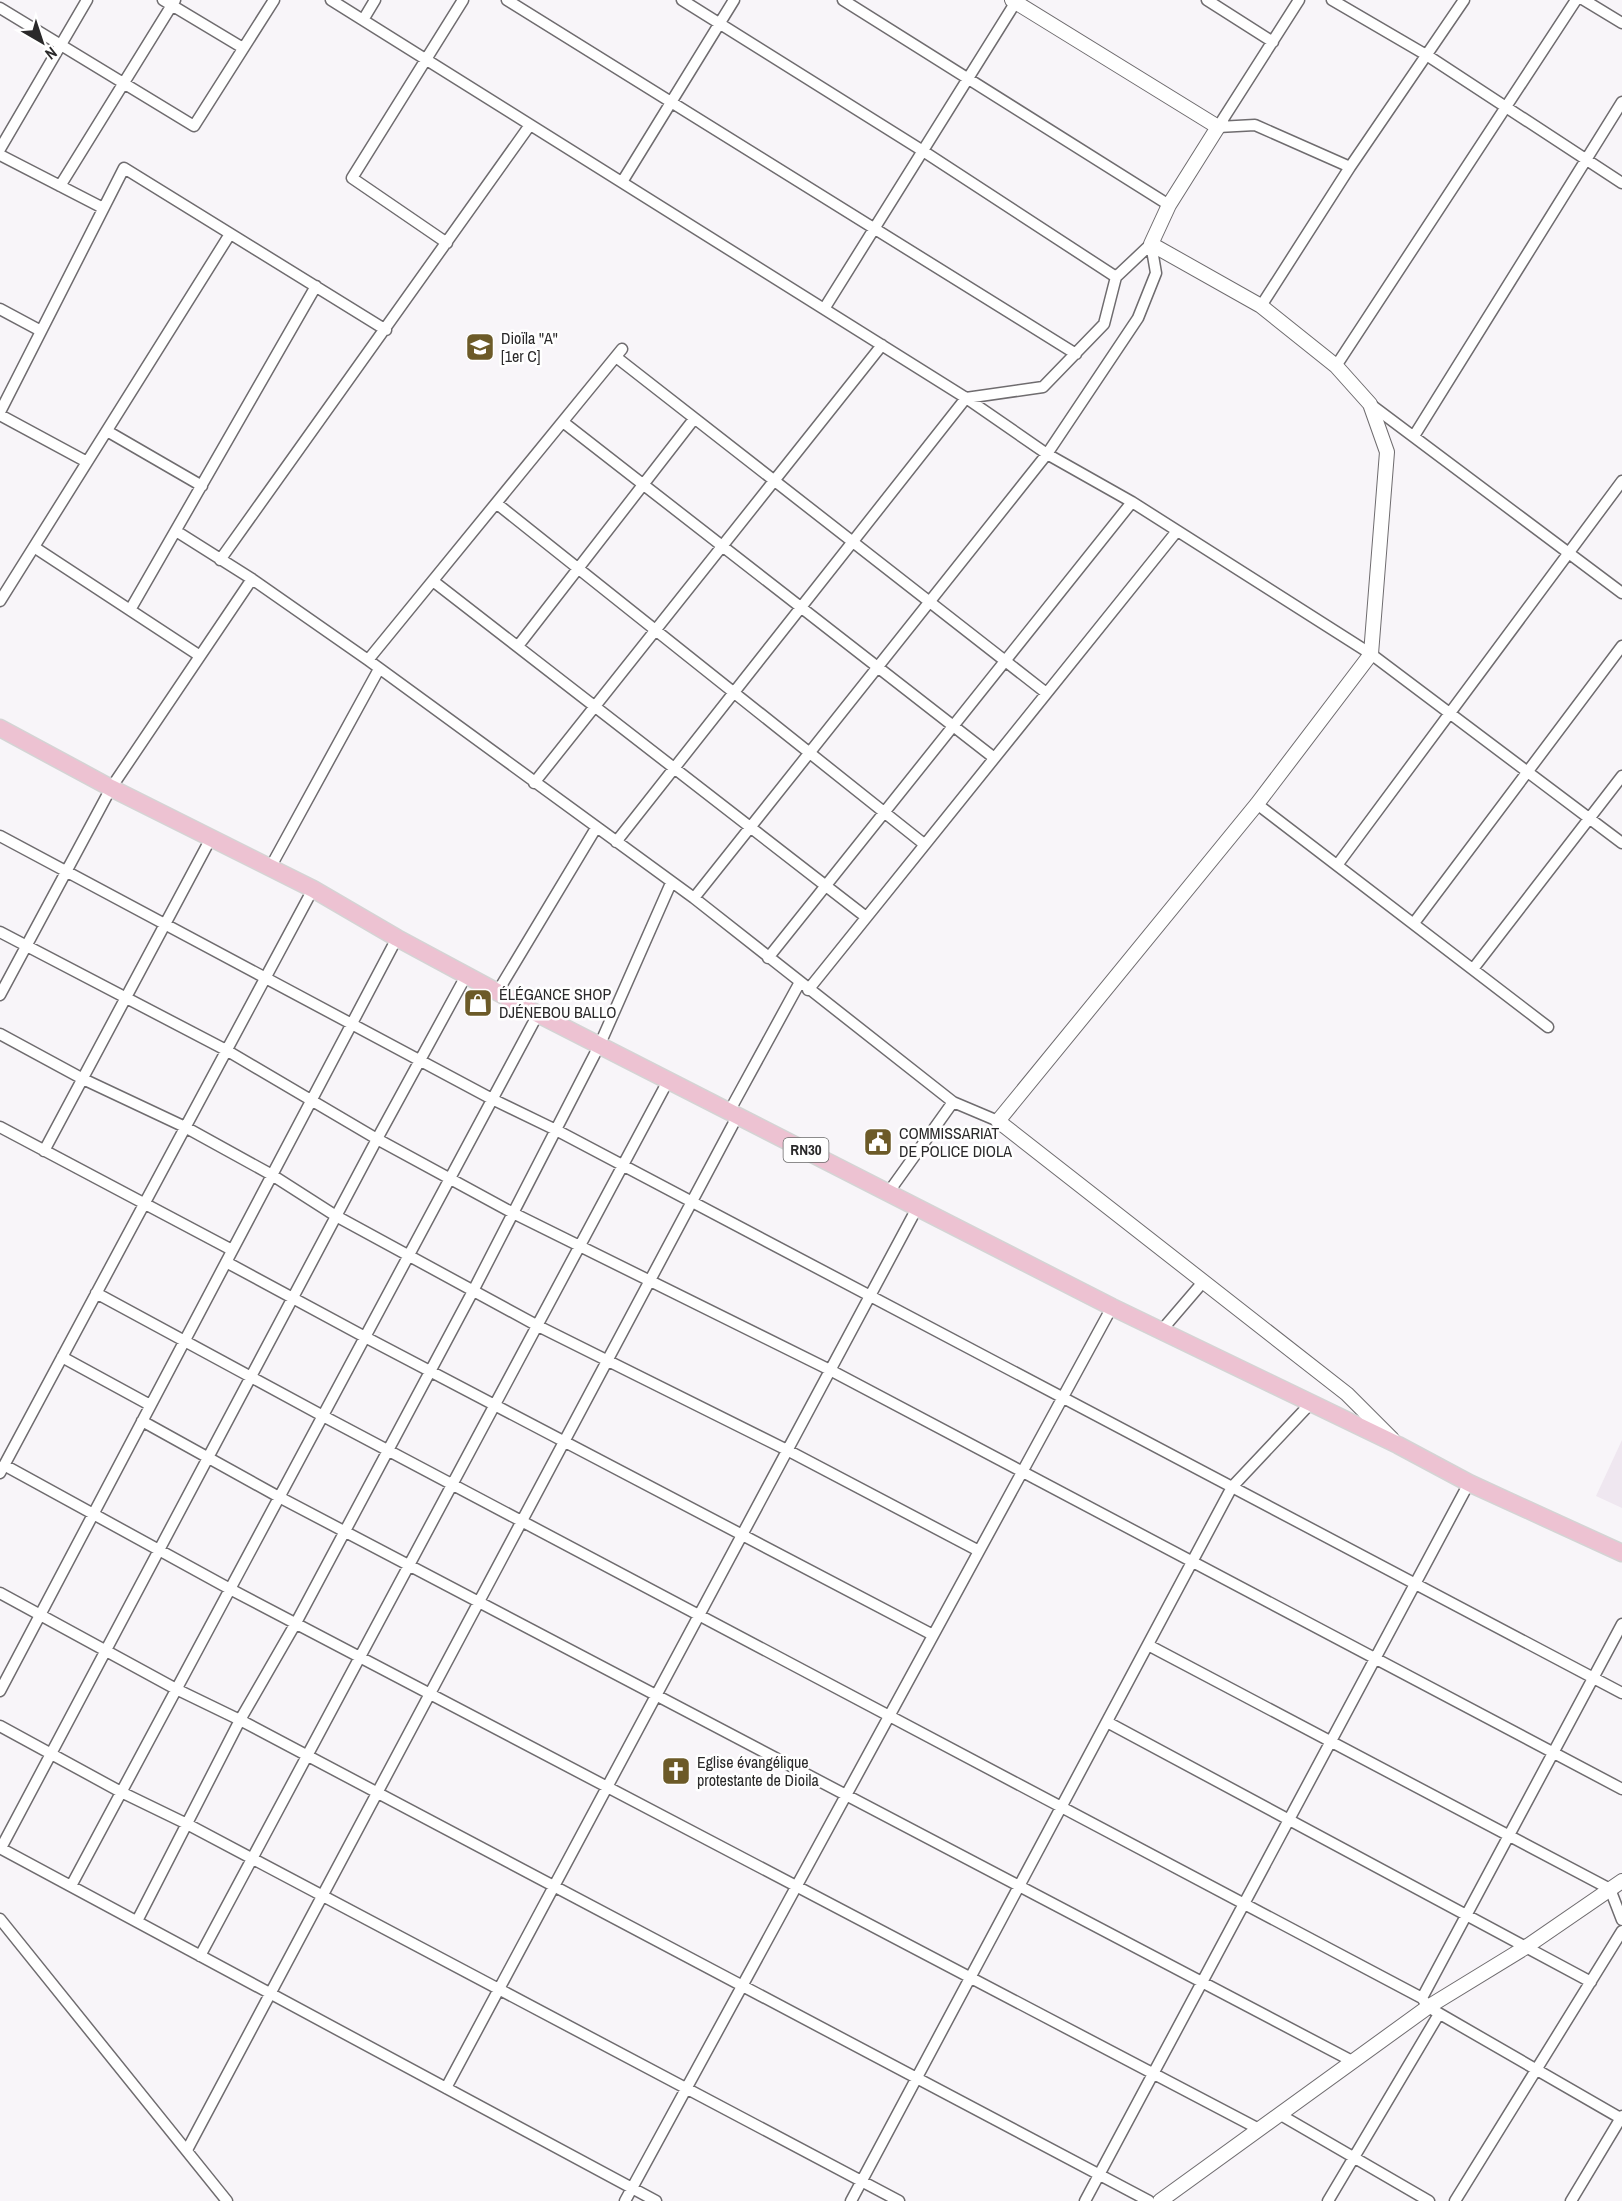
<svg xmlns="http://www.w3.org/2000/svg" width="1622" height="2201" viewBox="0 0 1622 2201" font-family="'Archivo Narrow',sans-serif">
<rect width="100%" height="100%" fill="#f8f5f9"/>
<!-- built -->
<path fill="#efe7f0" d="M1622,1440V1508L1596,1496Z"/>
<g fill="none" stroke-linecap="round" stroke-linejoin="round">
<!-- minor casing -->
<g stroke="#6f6c6f" stroke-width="13">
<path id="minor" d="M163,0L243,48
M331,0L966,398L1047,454L1132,502L1371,654L1622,843
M507,0L1076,354
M682,0L923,151L1116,277
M843,0L1169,205
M1207,0L1273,42
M1332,0L1428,56L1622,183
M1584,0L1622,23
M0,8L194,126L274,0
M363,20L375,0
M1218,127L1299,0
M1218,127L1255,125L1350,167
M0,149L87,0
M0,155L103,208
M622,182L734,0
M60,186L175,0
M447,243L352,178L463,0
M1261,306L1350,167L1464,0
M0,309L41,331
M824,309L1017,0
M616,357L1045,692
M1336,366L1576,0
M1370,404L1622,593
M0,412L124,168L386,330
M0,415L87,462
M563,422L993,757
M107,431L202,486
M1414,436L1622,102
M496,503L924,844
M176,531L252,579L368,660L694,898L953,1102L998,1121
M34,547L200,656
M220,560L530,125
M433,581L866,917
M0,601L230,234
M130,610L316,286
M518,646L694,419
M368,660L622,349
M534,783L882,345
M1257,804L1548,1027
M0,836L492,1099L556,1130L1622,1693
M616,842L966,398L1043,387L1104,324L1116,277L1151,244
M1338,864L1622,481
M270,868L379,669
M694,898L1047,454L1138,318L1156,273L1151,244
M1414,923L1622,646
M0,932L226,1050L377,1139L513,1213L830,1370L1622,1789
M768,958L1132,502
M1473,969L1622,776
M808,990L1177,531
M498,991L596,828
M0,995L111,788L252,579
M0,1034L83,1079L185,1127L272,1175L336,1216L538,1326L787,1450L979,1551
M730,1110L800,982
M0,1127L232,1250
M44,1151L211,838
M888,1193L953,1102
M226,1262L365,1337L933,1635
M96,1293L323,1416L1422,1998L1428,2007L1622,2119
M1161,1331L1203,1282
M62,1357L150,1405
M142,1421L279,1497L1352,2061
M4,1465L230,1589L1257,2128
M0,1473L313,889
M0,1593L176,1689L240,1720L1149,2201
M1148,1645L1610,1889L1622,1920
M0,1691L397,938
M1107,1722L1591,1982
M0,1726L121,1792L187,1824L899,2201
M0,1848L656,2201
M1,1848L377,1139L467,974
M71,1886L538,1014
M0,1919L227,2201
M137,1921L240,1720L297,1621L473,1291L600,1044L671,883
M200,1956L669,1079
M1422,1998L1622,1624
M446,2088L917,1208
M1279,2114L1429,2201
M187,2150L738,1115
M625,2201L1112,1307
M851,2201L1232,1487L1311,1403
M1085,2201L1469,1483
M1328,2201L1439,2014
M1455,2201L1622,1931
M1571,2201L1622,2116"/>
</g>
<!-- tertiary casing -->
<g stroke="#6f6c6f" stroke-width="16">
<path id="tertiary" d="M1012,0L1218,127L1169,205L1151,244L1261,306L1336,366L1370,404L1387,452L1371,654L1257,804L998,1121L1347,1394L1392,1439
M1160,2201L1428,2007L1526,1947L1622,1881"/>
</g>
<!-- primary casing -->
<g stroke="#d4d4d4" stroke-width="19">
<path id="primary" d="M0,728L111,788L313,889L397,938L538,1014L1112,1307L1398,1445L1469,1483L1622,1553"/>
</g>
<!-- minor -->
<use href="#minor" stroke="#fff" stroke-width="10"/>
<!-- tertiary -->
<use href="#tertiary" stroke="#fff" stroke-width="14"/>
<!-- primary -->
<use href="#primary" stroke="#edc2d2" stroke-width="16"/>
</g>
<!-- icons -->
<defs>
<g id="school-square" transform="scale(1.5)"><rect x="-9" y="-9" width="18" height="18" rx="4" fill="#6c5a28" stroke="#fff"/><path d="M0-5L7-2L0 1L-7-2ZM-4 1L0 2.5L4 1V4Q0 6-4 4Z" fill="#fff"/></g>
<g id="shop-square" transform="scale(1.5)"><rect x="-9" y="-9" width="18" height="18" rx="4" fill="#6c5a28" stroke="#fff"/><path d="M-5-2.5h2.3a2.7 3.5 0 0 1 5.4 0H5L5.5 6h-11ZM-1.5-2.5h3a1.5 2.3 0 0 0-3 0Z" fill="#fff"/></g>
<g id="civic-square" transform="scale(1.5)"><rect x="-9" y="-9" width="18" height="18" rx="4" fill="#6c5a28" stroke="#fff"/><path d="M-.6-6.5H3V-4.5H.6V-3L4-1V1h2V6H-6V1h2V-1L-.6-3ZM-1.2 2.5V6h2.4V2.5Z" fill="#fff"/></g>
<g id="church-square" transform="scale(1.5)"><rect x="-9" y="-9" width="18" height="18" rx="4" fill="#6c5a28" stroke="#fff"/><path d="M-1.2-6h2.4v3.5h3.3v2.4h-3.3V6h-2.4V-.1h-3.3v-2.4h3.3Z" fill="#fff"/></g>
</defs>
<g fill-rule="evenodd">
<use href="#school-square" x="480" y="347"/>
<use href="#shop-square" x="478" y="1003"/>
<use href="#civic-square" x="878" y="1142"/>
<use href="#church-square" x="676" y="1771"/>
</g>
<g text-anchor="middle" stroke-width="5" stroke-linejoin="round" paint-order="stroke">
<!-- shield labels -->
<rect fill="#fff" stroke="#6a696a" stroke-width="1.5" x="783.5" y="1138" width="45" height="24" rx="4.5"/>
<g font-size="15" font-weight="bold" fill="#2a292a">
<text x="806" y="1155">RN30</text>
</g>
<!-- poi labels -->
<g font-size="16" fill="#2a292a" stroke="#fff" text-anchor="start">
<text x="501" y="344">Dioïla ''A''<tspan x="501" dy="18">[1er C]</tspan></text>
<text x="499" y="1000">ÉLÉGANCE SHOP<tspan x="499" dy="18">DJÉNEBOU BALLO</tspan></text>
<text x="899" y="1139">COMMISSARIAT<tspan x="899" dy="18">DE POLICE DIOLA</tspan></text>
<text x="697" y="1768">Eglise évangélique<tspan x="697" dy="18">protestante de Dioila</tspan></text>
</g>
</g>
<!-- north arrow -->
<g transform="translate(42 42) rotate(141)" stroke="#ffffff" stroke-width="4.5" paint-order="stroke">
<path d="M0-4.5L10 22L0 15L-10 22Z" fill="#2a292a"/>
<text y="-9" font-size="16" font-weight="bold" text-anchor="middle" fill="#2a292a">N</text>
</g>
</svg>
